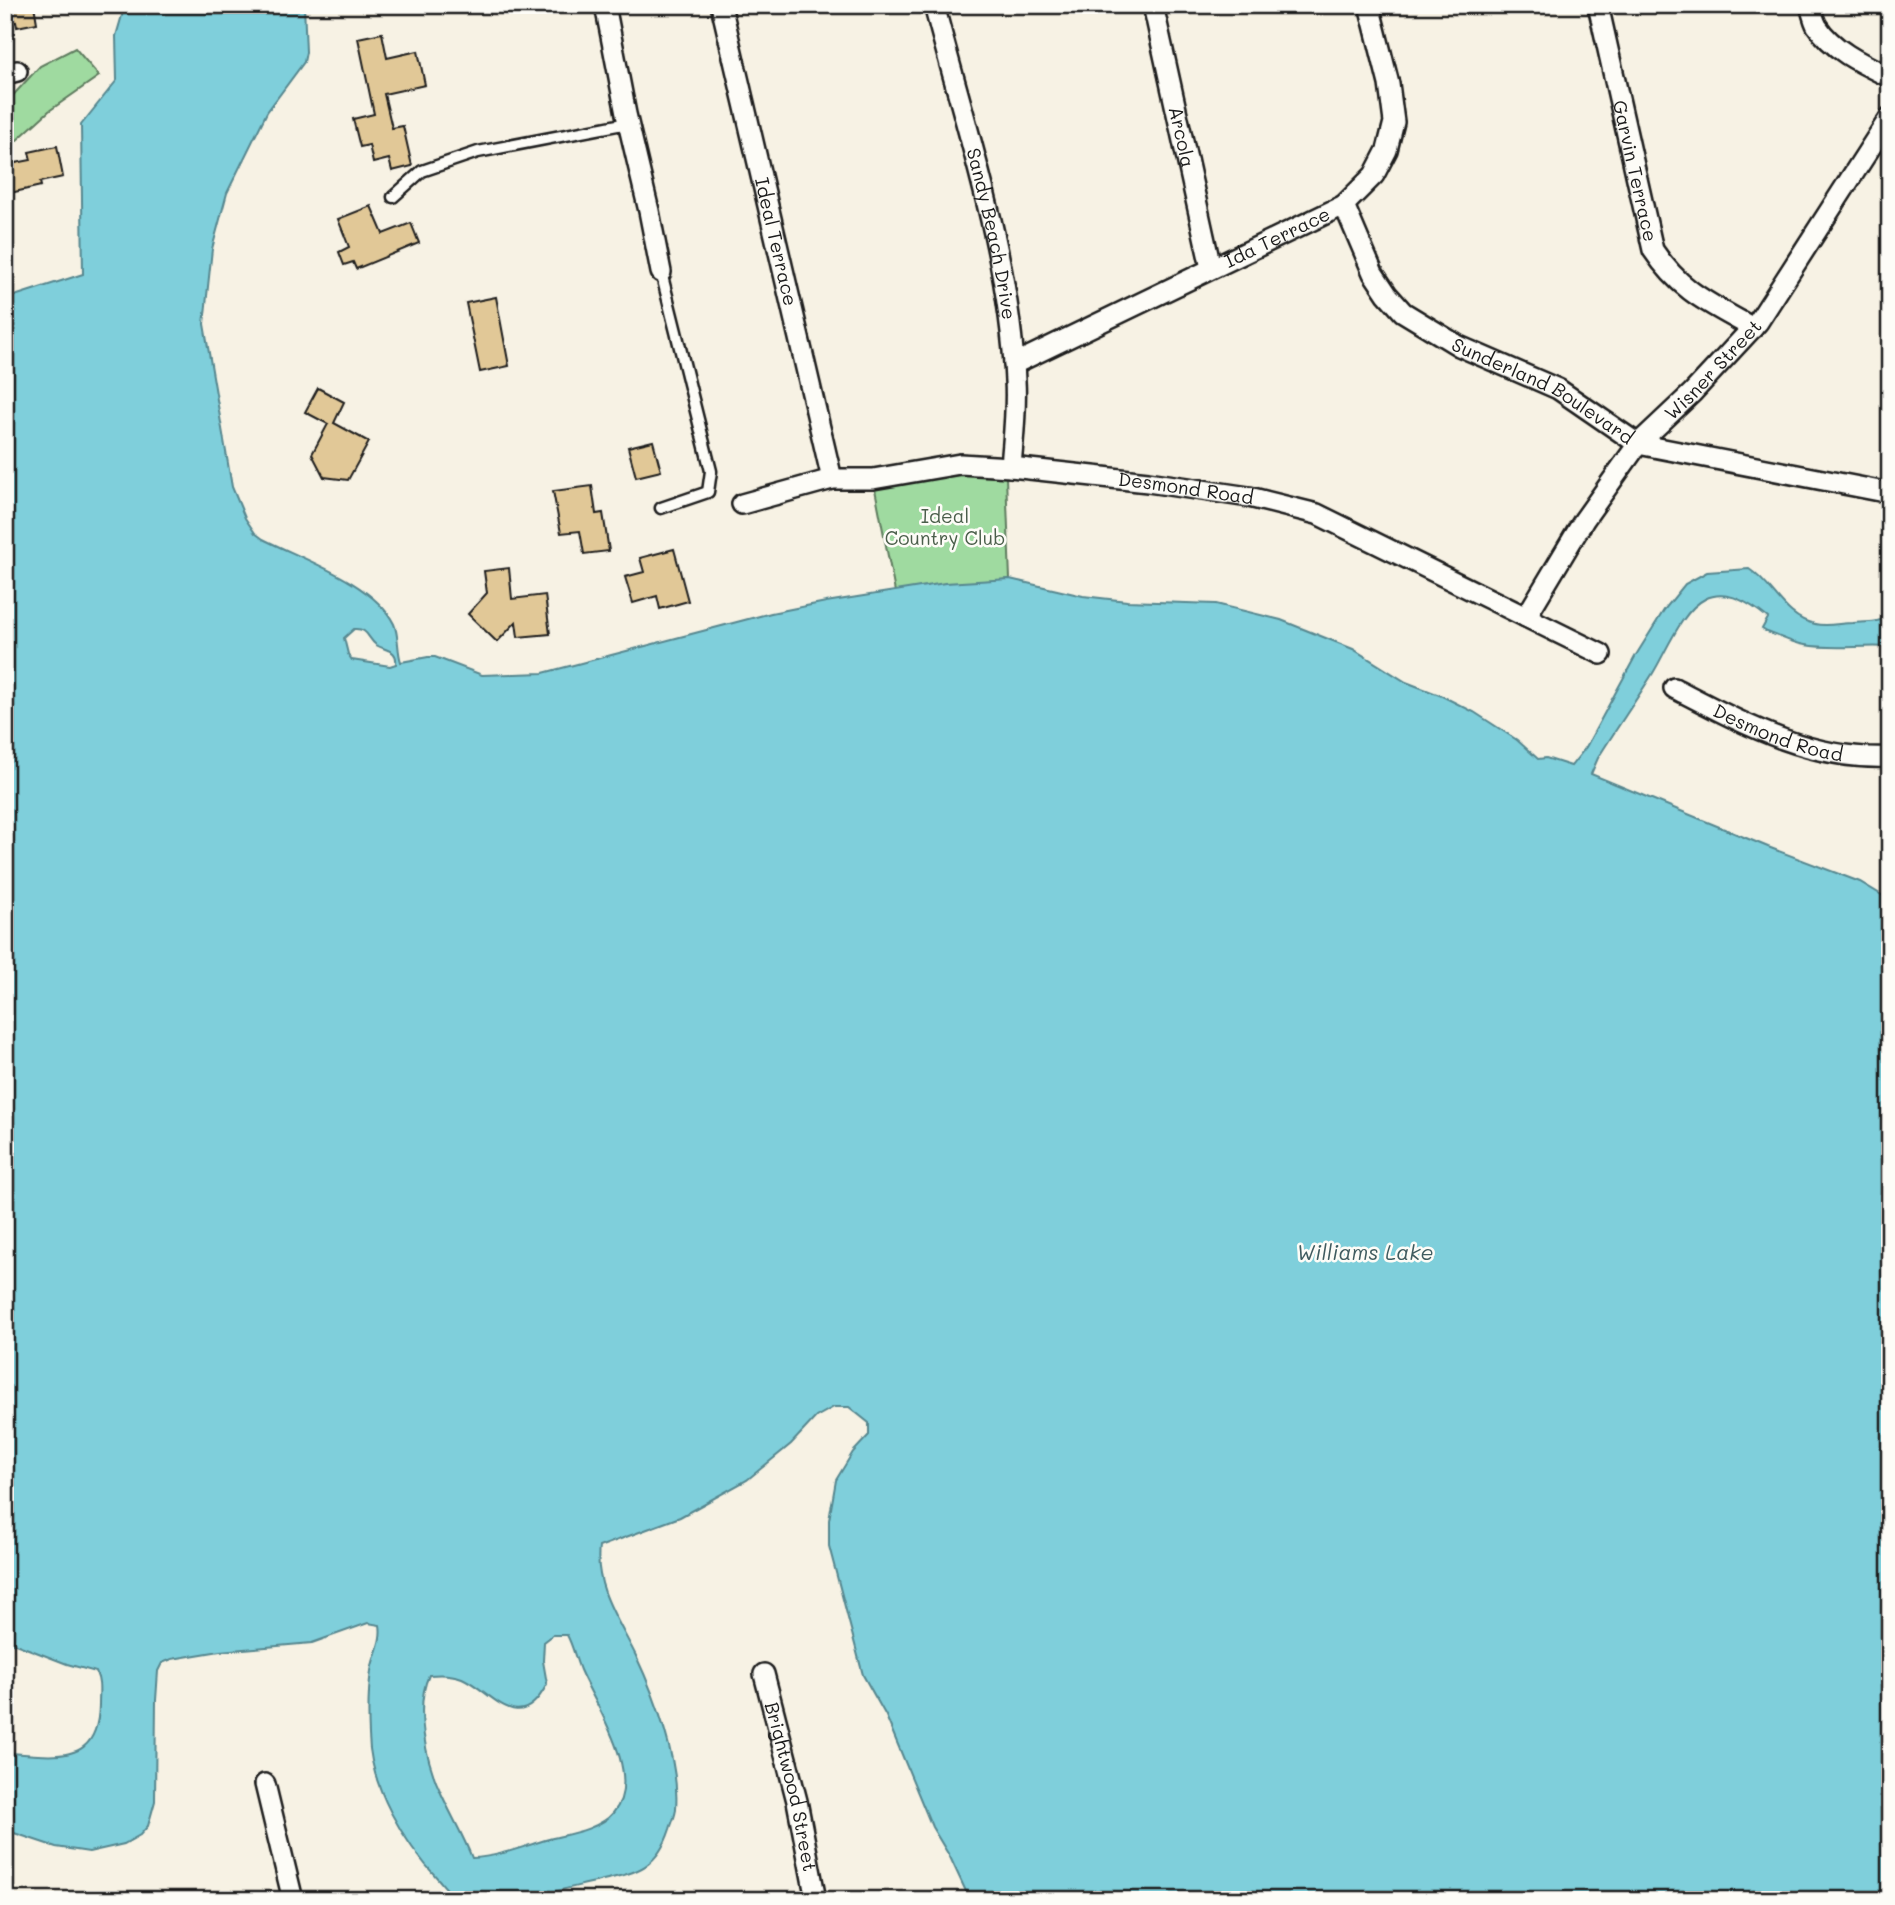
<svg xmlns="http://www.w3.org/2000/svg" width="1895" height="1905" viewBox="0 0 1895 1905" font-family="Mali,sans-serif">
<rect width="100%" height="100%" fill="#f7f2e4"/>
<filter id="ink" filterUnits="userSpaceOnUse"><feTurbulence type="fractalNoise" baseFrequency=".0143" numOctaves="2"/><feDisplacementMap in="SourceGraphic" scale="14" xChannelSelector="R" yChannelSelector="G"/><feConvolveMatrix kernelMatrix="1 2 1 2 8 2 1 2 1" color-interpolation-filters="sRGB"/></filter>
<g filter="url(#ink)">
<!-- green -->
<path fill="#9fdaa0" stroke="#5e7b5e" stroke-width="2" d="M75,48L99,76L49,111L5,151V104L40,66Z
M1011,467L1006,477L1010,579L895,592L873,479Z"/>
<!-- water -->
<path fill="#7fcfdb" stroke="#57878f" stroke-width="2" fill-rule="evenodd" d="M125,5H304L306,52L304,62L267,112L227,193L212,249L204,324L232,487L245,518L255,533L263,539C302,559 374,583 394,624C399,636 397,650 401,662L428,657H435L482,675L543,673L771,613L826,602L945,583L1010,579L1083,596L1127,601L1216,604L1281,620L1353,649L1406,682L1442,696L1474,712L1517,740L1538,759L1546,758L1571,766L1586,747L1636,655L1664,610L1685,584L1707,572L1749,569C1774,585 1784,618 1815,624C1826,627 1841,623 1853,623C1866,622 1879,623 1890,616V647C1862,645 1832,650 1805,645C1792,643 1779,636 1767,632L1762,629L1768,618C1751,604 1727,588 1705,599C1682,610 1666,652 1653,673C1635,702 1616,729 1598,758L1591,774L1768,847L1860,882L1890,900V1900H970L950,1857L932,1827L886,1716L863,1675L829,1546V1520L836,1480L853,1452L869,1435V1423L849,1407H834L816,1417L791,1444L747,1480L680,1517L599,1547C594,1587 619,1621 636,1656C655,1696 680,1763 676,1808C676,1815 672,1822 670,1829C657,1869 638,1872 599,1881C555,1891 509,1905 463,1900C454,1899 445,1887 439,1880C404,1843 370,1787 369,1735C368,1714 368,1692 371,1671C373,1656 383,1641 380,1625L368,1623L312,1643L220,1651L172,1659L162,1663L158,1671L156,1700L155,1801L148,1826L140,1835L124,1844L89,1852L56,1847L5,1830V1752C16,1754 27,1754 38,1755C79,1758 98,1747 99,1705C99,1692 101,1684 96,1672L67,1664L5,1640V299L83,274L81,125L117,80L116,36ZM354,629C368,628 367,638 376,645C386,651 398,649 396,664L390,666L352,660L348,654L344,638ZM553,1635H567C573,1646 575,1658 580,1670C595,1705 645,1776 613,1813C600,1829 569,1834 549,1839C524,1846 499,1857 472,1858C463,1835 451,1815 441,1793C426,1762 414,1707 429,1675C439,1674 452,1674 462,1678C492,1691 519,1739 547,1684L543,1661L544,1642Z"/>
<!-- building -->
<path fill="#e1c897" stroke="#1c1c1c" stroke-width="2" d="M5,5H34L37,23L17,27L16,22L5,24Z
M382,33L387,58L418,51L425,85L384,94L392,128L403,126L412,166L392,171L389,159L373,163L369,145L360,147L353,119L374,114L358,38Z
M57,146L63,177L40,182L41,186L10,193L5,165L31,160L29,152Z
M371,206L383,234L411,223L419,243L356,269L353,262L344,265L339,252L349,247L338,219Z
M496,297L509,366L480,372L466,303Z
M318,388L344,402L334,423L369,442L348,480L324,477L312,454L328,424L305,412Z
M653,441L661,471L636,477L628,447Z
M592,486L596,514L603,513L609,551L584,554L580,531L561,533L553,491Z
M674,549L688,601L660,609L657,596L633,603L625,577L644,572L640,558Z
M509,568L512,599L545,595L550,634L518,637L516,622L497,642L468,614L487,593L484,571Z"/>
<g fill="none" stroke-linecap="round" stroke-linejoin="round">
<!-- lane casing -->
<g stroke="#1c1c1c" stroke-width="15">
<path id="lane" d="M393,197L422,171L478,152L628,123
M661,272L711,471L708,492L661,508"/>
</g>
<!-- street casing -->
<g stroke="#1c1c1c" stroke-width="24">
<g id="street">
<path d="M605,5L626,114L649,211L661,272"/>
<path id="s1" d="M721,5L832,479"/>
<path id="s2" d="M934,5C965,125 1010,258 1015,381C1017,409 1013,439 1011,467"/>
<path id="s3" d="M1153,5L1211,268"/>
<path id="s4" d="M1598,5L1653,250C1682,293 1709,303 1753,328"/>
<path d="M1810,5C1812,12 1814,21 1817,26C1833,51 1865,65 1890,77"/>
<path d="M5,74L17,71"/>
<path id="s5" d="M1344,205L1373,273L1387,294L1403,312L1459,346L1558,389L1638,444L1890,493"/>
<path id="s6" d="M1014,364L1344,205L1374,175L1387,150L1394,122L1389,84L1369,5"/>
<path id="s7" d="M742,504L832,479H873L960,464L1011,467L1148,482L1249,497L1317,514L1601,654"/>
<path id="s8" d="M1526,617L1584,520L1638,444L1692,393L1758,322L1890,117"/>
<path id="s9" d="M1674,688C1742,723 1810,761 1890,757"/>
<path id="s10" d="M764,1674L797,1801L816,1900"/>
<path d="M265,1784L293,1900"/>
</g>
</g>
<!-- lane -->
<use href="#lane" stroke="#fdfcf7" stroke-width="10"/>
<!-- street -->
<use href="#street" stroke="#fdfcf7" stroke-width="19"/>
</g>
</g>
<g text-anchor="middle" stroke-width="5" stroke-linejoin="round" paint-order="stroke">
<!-- street labels -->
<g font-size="19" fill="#1c1c1c" stroke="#fdfcf7">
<text dy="7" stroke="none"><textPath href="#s3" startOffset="135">Arcola</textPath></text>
<text dy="7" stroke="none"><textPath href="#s4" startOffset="170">Garvin Terrace</textPath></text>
<text dy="7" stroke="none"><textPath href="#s2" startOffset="236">Sandy Beach Drive</textPath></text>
<text dy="7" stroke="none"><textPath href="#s6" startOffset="292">Ida Terrace</textPath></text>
<text dy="7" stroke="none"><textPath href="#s1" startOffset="243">Ideal Terrace</textPath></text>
<text dy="7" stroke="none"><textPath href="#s8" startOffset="312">Wisner Street</textPath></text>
<text dy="7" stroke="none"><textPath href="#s5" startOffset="284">Sunderland Boulevard</textPath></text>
<text dy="7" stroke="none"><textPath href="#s7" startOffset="450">Desmond Road</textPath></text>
<text dy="7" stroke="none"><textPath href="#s9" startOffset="114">Desmond Road</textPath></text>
<text dy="7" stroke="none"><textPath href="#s10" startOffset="116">Brightwood Street</textPath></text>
</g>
<!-- park labels -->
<g font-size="19" fill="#4a5e4a" stroke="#fdfcf7">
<text x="945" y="523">Ideal<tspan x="945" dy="22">Country Club</tspan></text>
</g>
<!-- water labels -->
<g font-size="21" font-style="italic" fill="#3f5b5f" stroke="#fdfcf7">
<text x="1365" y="1260">Williams Lake</text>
</g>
</g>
<!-- margin -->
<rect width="1895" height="1905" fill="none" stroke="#fdfcf7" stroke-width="28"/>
<rect x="14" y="14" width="1867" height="1877" fill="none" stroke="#1c1c1c" stroke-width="2.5" filter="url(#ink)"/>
</svg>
